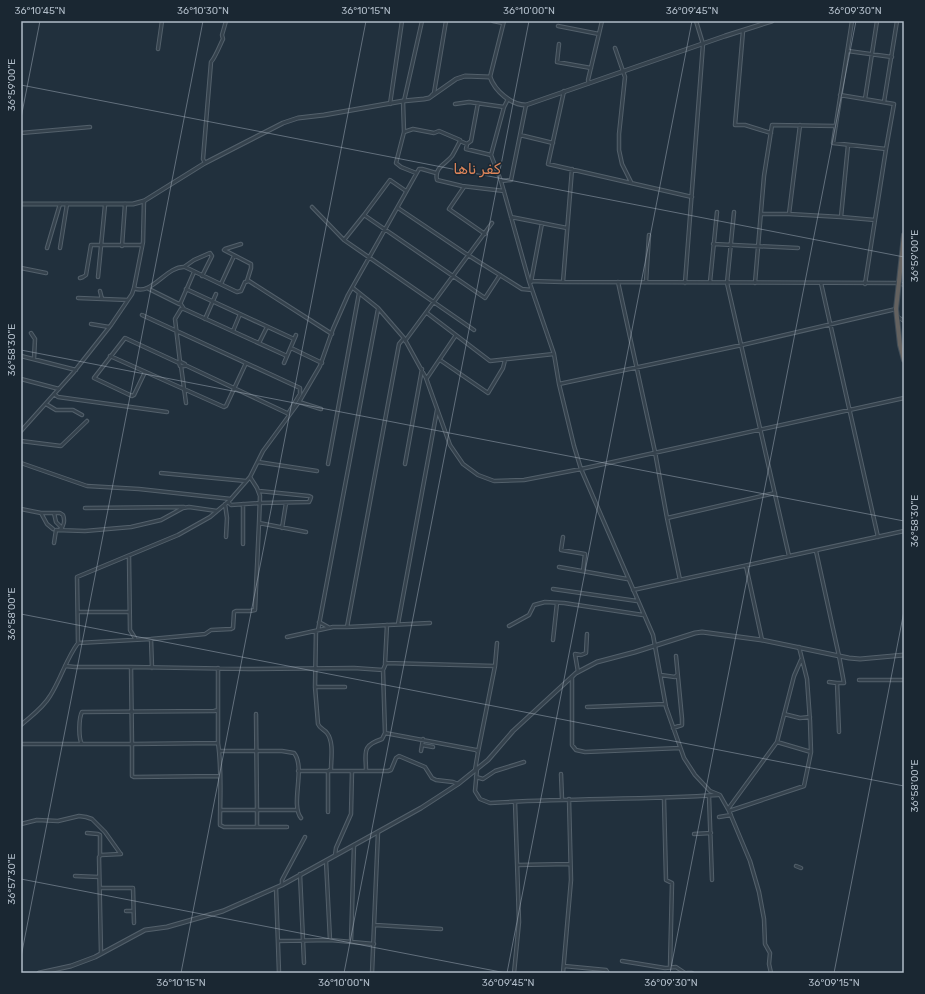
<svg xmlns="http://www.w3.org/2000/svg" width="925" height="994" viewBox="0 0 925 994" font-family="Rubik,Vazirmatn,sans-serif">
<rect width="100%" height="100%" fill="#21303d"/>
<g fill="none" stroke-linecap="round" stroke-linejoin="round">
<!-- minor casing -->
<g stroke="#53606b" stroke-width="4.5">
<path id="minor" d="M493,21L503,23
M852,21L833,143L886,149
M558,26L599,34
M743,31L735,125H745L771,133
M559,44L557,62L591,68
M615,48L625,77L619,134V150L622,164L631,182
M158,49L162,21
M848,51L892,57
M490,77L504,21
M589,83L588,80L602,21
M564,91L548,164L692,197
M432,95L434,93L446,21
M840,95L894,104L886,149L865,284
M508,99L504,107L491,155L501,181L529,281L554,354L559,384L574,446L581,469L653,635L666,707L684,758L695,775L710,791L720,795L729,811L750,861L759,892L764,919L765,944L770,953L769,964L771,973
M865,99L877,21
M403,101L404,132L396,163L401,167L416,173
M404,101L422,21
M884,102L897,21
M478,103L471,141L467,144L460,141C458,145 455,151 452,156C446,164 434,167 437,180L462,186L504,191
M390,104L402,21
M455,104L469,102L504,107
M800,125L789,214L841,217L875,220
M404,132L413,129L434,133L439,131L460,140
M21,133L90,127
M520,135L553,143
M467,144L466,149L491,155
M205,163L203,159L211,62C215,58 220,45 223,39L222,35L226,21
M501,181L511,180L526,105
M464,187L449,209L485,234
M312,207L344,240L474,330
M398,208L468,255L522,289L532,290
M734,212L727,283L789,556
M761,214H789
M364,215L485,298L500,275
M511,217L567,228
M841,217L848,145
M344,240L364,215L390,180L406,191
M241,244L225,249L224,250L251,264V268L247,281
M713,244L798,248
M122,246L125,204
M47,248L60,204
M60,248L67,204
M184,267L194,260L210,253L212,256L202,276
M21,268L46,273
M98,277L105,205
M80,278L83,277L86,275L91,245H142
M529,281L563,282L899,283L904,285
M531,282L542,223
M563,282L572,169
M618,282L655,452L667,518L680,580
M646,282L649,235
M710,282L717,212
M685,283L703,44L696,21
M755,283L764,176L772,125L836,126
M821,283L878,537
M221,284L234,256
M134,288C151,297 167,265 185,267L237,292L241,291L245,282L249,281L332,334
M147,288L179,304L181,302L194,272
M353,288L378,308L404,338L426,378L450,445L463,464L478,475L494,481L524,480L581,469L904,398
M186,289L294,339
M100,291L102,299
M78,298L128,300
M180,303L184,309H181L175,319L180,362
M184,309L287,356
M427,313L490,361L554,354
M142,315L300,388V394L288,414
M898,317L904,321
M205,319L216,294
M91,324L109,327
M233,331L240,314
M31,333L35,339L34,359
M405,341L492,223
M259,343L267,327
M291,348L322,363
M21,356L76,370
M110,356L224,407L226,406L246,363
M440,360L488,393L503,368L505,360
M284,363L296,335
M185,365L289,414
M181,366L186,403
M145,372L134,395L132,396L94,378L125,338L179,363L181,362L185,364V366H180L179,363
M427,378L456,335
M21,379L59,389
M559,384L742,345L896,309
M54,394L58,397L167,412
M299,402L321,409
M46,404L56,410H73L82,415
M21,431L73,373L111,325L132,294L134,288L143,242L144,201
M21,441L61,446L87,421
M258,462L317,471
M21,463L87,486L139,489L231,499
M328,464L359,293
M405,464L422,369
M161,473L246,481
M228,502L231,505L260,503L309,502L310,500L311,497L309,496L259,491
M225,504L227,518L226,537
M243,504V544
M85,508L184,507
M21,509L41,513H60L63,515C65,520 64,526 60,530
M41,513L47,524L53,529
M54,513L56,522L62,528
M667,518L775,493
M259,523L306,532
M282,528L286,503
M563,537L561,550L585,554L583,571
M54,543L56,530L85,531L131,527L161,520L183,508L189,507L217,511
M816,551L839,656L844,683H837L839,732
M129,557L130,630L135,638
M746,566L762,640
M559,567L627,579
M553,589L637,601
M633,590L904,531
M78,612H129
M319,622L328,627
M398,624L437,410
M509,626L529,615L534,605L545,602L564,603L643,615
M347,627L399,344L404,338
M318,630L378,309
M316,631L315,687L318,724C320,729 324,729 327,733C334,742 331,759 331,769L328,771V812
M287,637L333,627H347L430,623
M151,639L78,643L77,577L178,535L210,517L229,501L250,477L263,451L299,402L320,366L333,329L348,295L419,169H422L436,173
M553,640L557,603
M385,664L387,625
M65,666L75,667H131
M495,666L497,643
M152,668L151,639L205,634L211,630L231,629L233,628L234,612L236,611H250L255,610L259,523L260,496L257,488L250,477
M218,668V743
M578,672L575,654L581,655L586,653L587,634
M661,675L675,677L677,675
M572,677V745L576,750L585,752L680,748
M859,680H904
M829,682L837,683
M315,687H345
M587,707L665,704
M784,714L800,718L810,717
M21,725C31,716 43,708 50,696C61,679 66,659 78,643
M673,728L682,725V719L676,656
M385,733L476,750L478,752L475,770
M777,742L811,752
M21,744H132L131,667L249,669L354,668L383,670
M82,744C78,738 79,717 82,712L214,711L218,710
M422,745L433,747
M219,751H282L294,753C306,767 290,805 301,818
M421,751L423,739
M477,769L475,791L480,799L490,803C566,798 642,800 718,795
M298,771H388L391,770L396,758L399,756L425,767L432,778L436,780L453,782L458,784
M366,771C366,752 361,746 382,739L385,733L383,670L386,663L495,666L478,752
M561,774L562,799
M220,776L134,777L132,776V744L218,743C222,770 220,797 220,823V825L224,827H287
M476,777L483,779L495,771L524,762
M709,796L712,880
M664,799L666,880L672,883L670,967
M728,809L777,742L794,676L801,660
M220,810H257L256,714
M729,811L804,786L811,752L810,721L807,679L799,647
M719,817L731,815
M21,824L37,820L58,821L79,816L86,817L92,819L105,832L120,853
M257,827V810H297
M87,833L98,834L100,835V855
M694,834L711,833
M335,855L336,848L351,814L352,771
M326,861L330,940
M517,865L570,864
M796,866L801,868
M300,874L304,963
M75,876L99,877
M282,885V880L305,837
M100,888H133L134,923
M276,888L279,973
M126,911H133
M375,925L441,929
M278,941L330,940L374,944
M351,942L354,845
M101,953L99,857L101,855L121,854
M622,961L665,968L676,967L685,973
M564,966L606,970L608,973
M372,973L378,832
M514,973L519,922L515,802
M563,973L571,880L569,799
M687,973H692"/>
</g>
<!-- tertiary casing -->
<g stroke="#53606b" stroke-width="5">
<path id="tertiary" d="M21,204H133L144,201L205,163L283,123L298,118L324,115L403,101L424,99L429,98L456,79L465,76L490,77C495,91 511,105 526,105L725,36L772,21
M39,973L71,966L95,957L145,930L167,927L223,911L282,885L421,808L458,784L488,760L513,731L576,673L597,662L635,652L695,633L702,632L762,640L849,658L860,659L904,655"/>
</g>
<!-- trunk casing -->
<g stroke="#404d58" stroke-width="6">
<path id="trunk" d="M904,235L896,309L900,345L904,360"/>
</g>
<!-- minor -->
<use href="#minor" stroke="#35424d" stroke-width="2.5"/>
<!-- tertiary -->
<use href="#tertiary" stroke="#35424d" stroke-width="3"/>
<!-- trunk -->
<use href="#trunk" stroke="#646260" stroke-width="4"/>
</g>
<!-- ticks -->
<path fill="none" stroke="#b1bdc9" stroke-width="1" stroke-opacity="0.45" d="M21,85L904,257M21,118L40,21M21,350L904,521M21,614L904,786M21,879L506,973M21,957L203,21M181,973L366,21M344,973L529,21M507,973L692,21M670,973L856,21M834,973L904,611"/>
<g text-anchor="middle" stroke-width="3" stroke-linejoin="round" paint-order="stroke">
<!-- quarter labels -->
<g font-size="15" fill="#dc8459" stroke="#1a2732">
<text x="477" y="174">كفر ناها</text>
</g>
</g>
<!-- border -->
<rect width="925" height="994" fill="none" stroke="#1a2732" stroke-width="44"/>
<rect x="22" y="22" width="881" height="950" fill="none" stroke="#b1bdc9" stroke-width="1.5"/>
<g font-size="10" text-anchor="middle" fill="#b1bdc9">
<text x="40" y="14">36°10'45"N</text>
<text x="203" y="14">36°10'30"N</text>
<text x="366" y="14">36°10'15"N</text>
<text x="529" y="14">36°10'00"N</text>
<text x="692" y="14">36°09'45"N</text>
<text x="855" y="14">36°09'30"N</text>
<text transform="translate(11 85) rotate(-90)" y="4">36°59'00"E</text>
<text transform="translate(914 256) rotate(-90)" y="4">36°59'00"E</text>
<text transform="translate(11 350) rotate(-90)" y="4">36°58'30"E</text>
<text transform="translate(914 521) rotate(-90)" y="4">36°58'30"E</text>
<text transform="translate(11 614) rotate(-90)" y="4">36°58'00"E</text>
<text transform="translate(914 786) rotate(-90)" y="4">36°58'00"E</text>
<text transform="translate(11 879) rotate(-90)" y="4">36°57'30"E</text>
<text x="181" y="986">36°10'15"N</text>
<text x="344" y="986">36°10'00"N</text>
<text x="508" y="986">36°09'45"N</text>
<text x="671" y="986">36°09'30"N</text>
<text x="834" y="986">36°09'15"N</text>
</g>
</svg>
